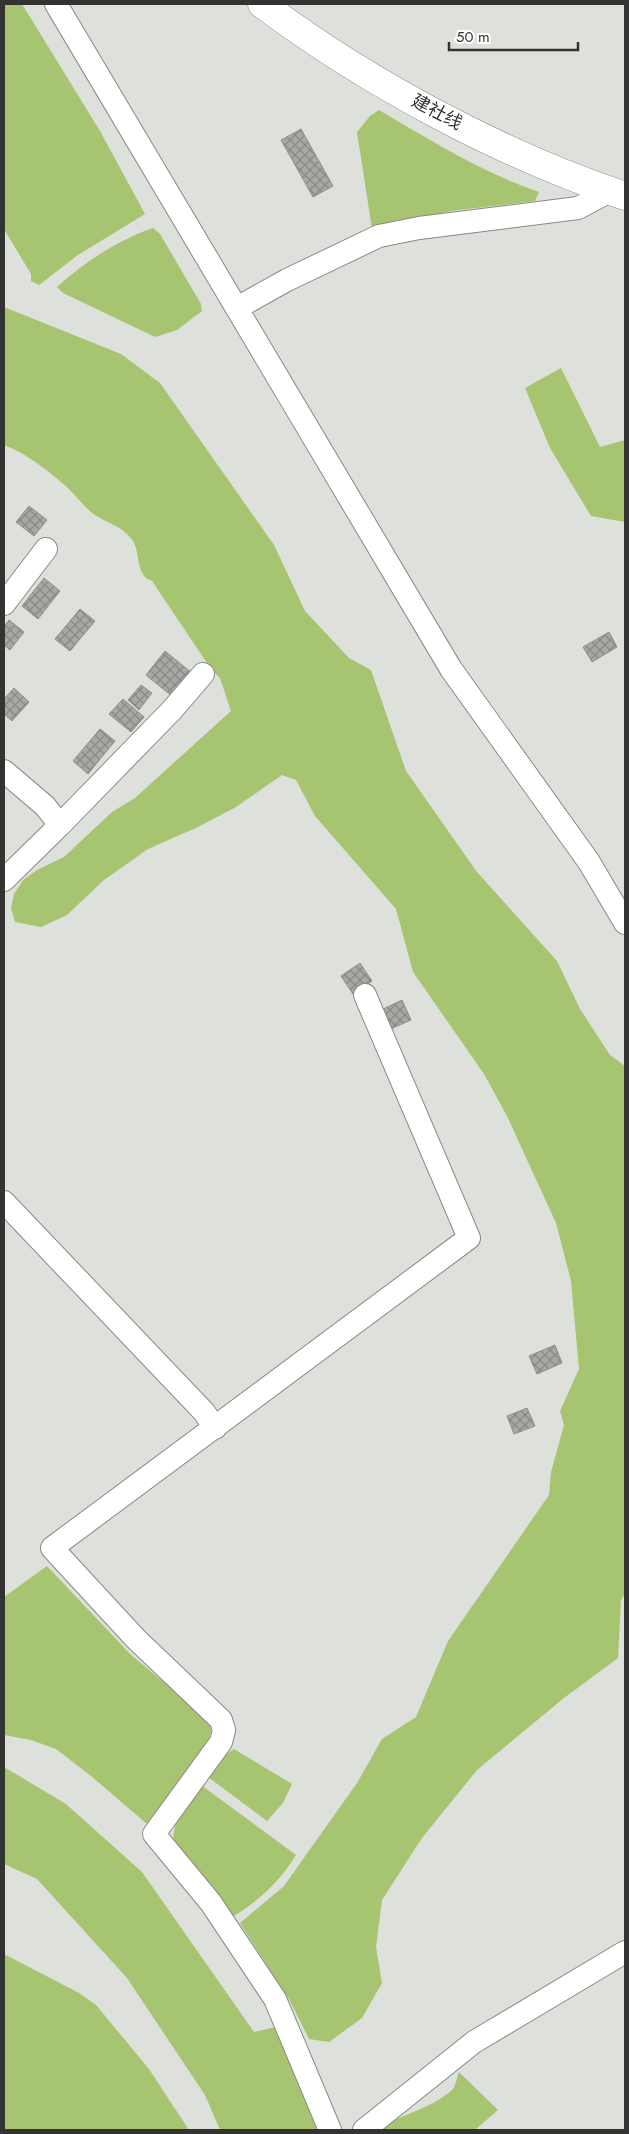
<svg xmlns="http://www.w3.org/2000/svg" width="629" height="2134" viewBox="0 0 629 2134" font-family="Jost,'Noto Sans SC',sans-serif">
<defs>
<pattern id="building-cross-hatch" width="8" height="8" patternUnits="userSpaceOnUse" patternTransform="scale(1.25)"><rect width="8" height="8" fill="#a6a8a4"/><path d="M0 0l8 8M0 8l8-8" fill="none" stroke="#888a86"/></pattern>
</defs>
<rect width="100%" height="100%" fill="#dee0dc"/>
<!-- water -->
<path fill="#a7c471" d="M4,4H22L100,131L145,214L78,255L39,285L31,281V274L4,229Z
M379,110C432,141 481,172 539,192L535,201L451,211L372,229L357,132L370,116Z
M153,228L160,234L201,304L202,311L177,330L155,337L63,293L57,287C83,263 118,240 153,228Z
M4,307L121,354L160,383L274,545L305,611L349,658L371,670L406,771L477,872L557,961L580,1009L610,1055L625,1066V1594L621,1600L618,1658L564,1698L477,1770L422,1838L382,1900L376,1947L382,1983L362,2018L329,2042L309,2039L290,2001L240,1923L284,1886L357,1783L382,1739L416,1717L448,1641L549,1495L551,1472L564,1425L560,1411L579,1369L571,1281L556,1223L507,1116L484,1074L413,972L396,909L315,816L296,780L282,775L236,807L198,827L148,849L104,880L67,915L41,927L15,922L11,908L14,894L23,880L37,870L64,857L112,812L135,798L231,711L220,678L211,669L152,581C135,575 141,555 133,541C123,526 106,523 92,513C83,505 76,496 68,488C50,472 26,453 4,445Z
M561,368L600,447L625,440V522L591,516L550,448L525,388Z
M47,1566L131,1655L205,1716L211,1728L210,1738L147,1824L91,1776L56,1749L31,1740L4,1735V1597Z
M234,1749L292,1784L283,1803L267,1821L208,1777L225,1755Z
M4,1767L66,1804L142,1872L254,2032L276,2027L317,2130H220L205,2095L127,1978L37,1879L4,1864Z
M201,1785L296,1855C280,1881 261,1899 234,1916L174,1844C170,1821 188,1803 201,1785Z
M4,1954L79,1993L96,2005L149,2069L189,2130H4Z
M459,2072L498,2110L475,2130H375C399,2115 431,2109 452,2090C456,2086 457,2077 459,2072Z"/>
<!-- building -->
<path fill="url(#building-cross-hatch)" stroke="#8f918d" d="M301,129L333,186L313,197L281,140Z
M29,506L47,520L34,536L16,522Z
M44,578L60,591L38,619L22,606Z
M80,609L95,621L70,651L55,639Z
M9,620L24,632L10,650L4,645V627Z
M609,632L617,647L592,662L583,647Z
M165,651L192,673L173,697L146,675Z
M141,685L152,693L139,710L128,700Z
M14,688L29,702L12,721L4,714V699Z
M123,699L144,717L131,732L109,714Z
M100,729L115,741L88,774L73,761Z
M360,963L372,981L353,994L341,976Z
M402,1000L411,1020L386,1031L377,1012Z
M555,1345L562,1363L537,1374L529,1356Z
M527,1408L535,1426L514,1434L507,1416Z"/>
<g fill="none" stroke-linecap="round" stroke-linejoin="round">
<!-- minor casing -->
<g stroke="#888a86" stroke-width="24">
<path id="minor" d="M56,4L451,669L589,862L625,923
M237,308L287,280L379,236L419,228L578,208L610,191
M4,604L46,549
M4,771L45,806L60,825L4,880
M60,825L172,710L203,674
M4,1202L204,1412L215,1428
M330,2130L275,1999L211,1903L154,1834L221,1742L224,1730L221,1720L136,1639L52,1548L469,1238L365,995
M364,2130L474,2042L625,1952"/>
</g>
<!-- major casing -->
<g stroke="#888a86" stroke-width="29">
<path id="major" d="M262,4C368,83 500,154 625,196"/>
</g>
<!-- minor -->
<use href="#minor" stroke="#fff" stroke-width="22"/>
<!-- major -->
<use href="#major" stroke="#fff" stroke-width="28"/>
</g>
<g text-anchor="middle" stroke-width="4" stroke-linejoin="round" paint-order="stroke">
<!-- street labels -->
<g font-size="18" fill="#333432" stroke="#fff">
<text transform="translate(437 112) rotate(28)" y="6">建社线</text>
</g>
</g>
<!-- border -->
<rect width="629" height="2134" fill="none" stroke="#333432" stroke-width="10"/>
<!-- scale -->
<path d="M449 42v8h129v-8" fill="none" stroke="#333432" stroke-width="2.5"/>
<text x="456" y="42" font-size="15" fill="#333432" stroke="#ffffff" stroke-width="4" paint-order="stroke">50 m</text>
</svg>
